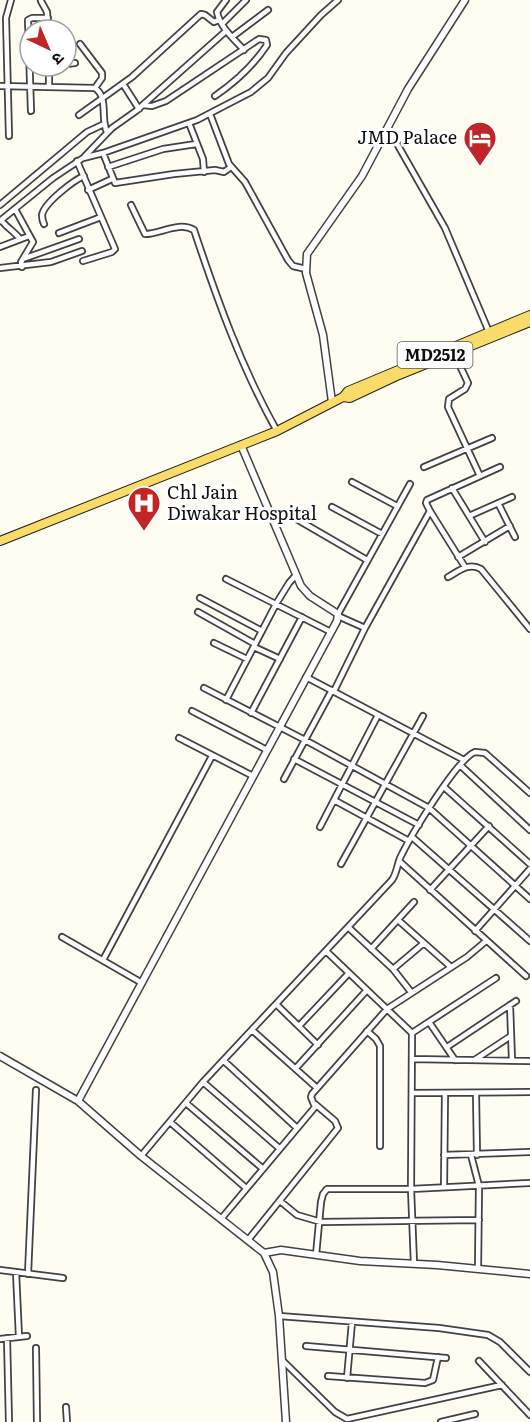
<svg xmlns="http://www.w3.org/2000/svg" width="530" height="1422" viewBox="0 0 530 1422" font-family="Literata,'Noto Sans Devanagari',serif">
<rect width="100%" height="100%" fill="#fffdf1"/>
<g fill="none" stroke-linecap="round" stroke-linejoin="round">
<!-- minor casing -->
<g stroke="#424242" stroke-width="8">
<path id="minor" d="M226,0L217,12C220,27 233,38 244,50
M41,1L47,12L48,30
M222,24L246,0
M232,37L268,10
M66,42H69
M80,44L102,73V78L95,88
M66,64L75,63
M49,66V87
M123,84L139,109
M0,86L95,88C109,98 100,118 107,132
M143,105L152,106L166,101L259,39L266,40L267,45C253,66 237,81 215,96
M31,111L28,20L32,18H48
M210,114L229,164L245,182L288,260L293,266L306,269
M79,115L132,77L201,14L205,15L214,22L219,20
M189,123L203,159L204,172
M388,128L445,228L489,332
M9,136L6,18L11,0
M103,153L115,183L174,174L215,170L224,172L231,167
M85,156L112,128L136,111L226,31
M77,161L115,249L112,252L83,261
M108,167L163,149L196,144
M88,190L112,179
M0,205L87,132L104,124
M131,205L145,234C160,234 179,221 194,230C217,299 241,367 277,431
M15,209L33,242L21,262L22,267
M1,220C7,228 14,231 20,239
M0,221L53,178L83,158L103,153L197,120L251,92L268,78L286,53L321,15L338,0
M44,224C43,222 42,218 42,215C44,203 74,180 84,176
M59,233L101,217
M0,247L29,236
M23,259L79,239
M0,268L51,262L82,251
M454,353L468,383L465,389L449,399L448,407L480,476
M424,467L492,438
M352,482L397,506
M452,488L485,542
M498,503L515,537
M332,507L382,534
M469,516L512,497
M273,520L283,516L293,517L367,560
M458,557L510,526
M465,567L430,511L426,503L427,500L500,467
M448,577C459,571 469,562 481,569L530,629
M226,579L331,632
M200,598L262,631
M198,612L255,644
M338,614L410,484
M338,616L365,628
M214,643L247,659
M254,647L280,659
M306,677L464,760
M204,688L305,740L429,808L530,899
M334,691L365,628L430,511
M226,700L276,604L289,583L296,575
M192,711L267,750
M251,713L302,617
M179,738L253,776
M294,759L419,825
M460,765L530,830
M284,779L332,690
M444,787L530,864
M334,800L409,841
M320,827L378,715
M412,837L530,941
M399,861L526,976
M341,864L423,716
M430,890L489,826
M398,920L451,967
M348,927L393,969L411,992
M475,931L530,869
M62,937L142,983
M371,949L414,902
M326,951L412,1033L411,1189L414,1264
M103,960L212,756
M393,969L424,943
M276,1004L318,1045
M510,1005L512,1060
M429,1022L455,1060
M299,1026L349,973
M252,1030L317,1088
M367,1031L376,1039L380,1046V1146
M412,1033L496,978
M447,1047L516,1001
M412,1059L530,1061
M476,1059L511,1036
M224,1061L297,1128
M296,1068L367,990
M203,1082L279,1148
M412,1093L530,1092
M476,1093L477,1155
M186,1103L262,1168
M170,1122L246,1188
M444,1155L530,1152
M471,1155L479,1186L478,1269
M141,1156L203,1082L392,880C398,871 397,862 402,854C412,834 457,759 475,752L485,753L530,793
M444,1187L445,1094
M280,1201L297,1215L321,1222L479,1220
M221,1219L315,1107L311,1097L312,1094L387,1009L467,957L486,941
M248,1240L338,1128L335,1121L315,1104
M316,1255L321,1202L323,1194L327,1189H411L530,1183
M0,1270L63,1278
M16,1272L19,1337
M28,1274L36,1090
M279,1316L439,1328L488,1335L500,1342L530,1372
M7,1338L9,1422
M0,1339L27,1336
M306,1346L446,1358
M36,1348L37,1422
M282,1360L335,1412L347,1419L502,1385
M479,1361L530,1415
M328,1376L425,1383L433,1380L438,1357
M347,1378L352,1322
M66,1407L67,1422
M441,1422L475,1414"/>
</g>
<!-- tertiary casing -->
<g stroke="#424242" stroke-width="9">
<path id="tertiary" d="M332,402L323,335L306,273L307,254L362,176L408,89L465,0
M0,1056L78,1101L141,1156L264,1253L273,1272L279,1316L286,1422
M78,1101L337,621L338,614L310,596L301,586L241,445
M264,1253L281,1250L360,1261L437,1265L530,1274"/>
</g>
<!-- primary casing -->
<g stroke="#202020" stroke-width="10">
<path id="primary" d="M343,397L350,398L399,375L530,322
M0,541L277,431L343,397L348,391L530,315"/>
</g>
<!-- minor -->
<use href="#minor" stroke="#fff" stroke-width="4.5"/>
<!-- tertiary -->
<use href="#tertiary" stroke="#fff" stroke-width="6"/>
<!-- primary -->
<use href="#primary" stroke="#f8db68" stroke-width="8"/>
</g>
<!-- icons -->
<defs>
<g id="hotel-pin" transform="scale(1.725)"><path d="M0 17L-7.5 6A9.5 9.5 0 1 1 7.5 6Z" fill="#c02627" stroke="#fff"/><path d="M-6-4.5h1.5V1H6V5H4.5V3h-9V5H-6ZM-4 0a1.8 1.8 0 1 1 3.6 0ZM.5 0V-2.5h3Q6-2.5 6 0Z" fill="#fff"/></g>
<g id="hospital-pin" transform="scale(1.725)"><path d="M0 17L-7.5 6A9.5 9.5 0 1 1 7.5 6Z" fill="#c02627" stroke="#fff"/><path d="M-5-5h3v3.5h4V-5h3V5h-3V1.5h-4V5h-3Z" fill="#fff"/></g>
</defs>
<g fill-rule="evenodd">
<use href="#hotel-pin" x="480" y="138"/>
<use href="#hospital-pin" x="144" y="503"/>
</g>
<g text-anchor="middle" stroke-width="6" stroke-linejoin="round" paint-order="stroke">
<!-- shield labels -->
<rect fill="#fff" stroke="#575757" stroke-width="1.5" x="397.5" y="342" width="75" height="26" rx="4.5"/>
<g font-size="16" font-weight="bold" fill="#0f0f0f">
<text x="435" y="361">MD2512</text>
</g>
<!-- poi labels -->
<g font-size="18" fill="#0f0f0f" stroke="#fff" text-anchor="end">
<text x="457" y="144">JMD Palace</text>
<text x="167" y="499" text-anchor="start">Chl Jain<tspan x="167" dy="21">Diwakar Hospital</tspan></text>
</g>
</g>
<!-- north arrow -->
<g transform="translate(48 48) rotate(136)"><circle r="28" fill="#ffffff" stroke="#9f9f9f" stroke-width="1.5"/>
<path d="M0-4.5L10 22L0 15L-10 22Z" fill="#c02627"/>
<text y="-9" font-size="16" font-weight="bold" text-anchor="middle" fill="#0f0f0f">उ</text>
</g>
</svg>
